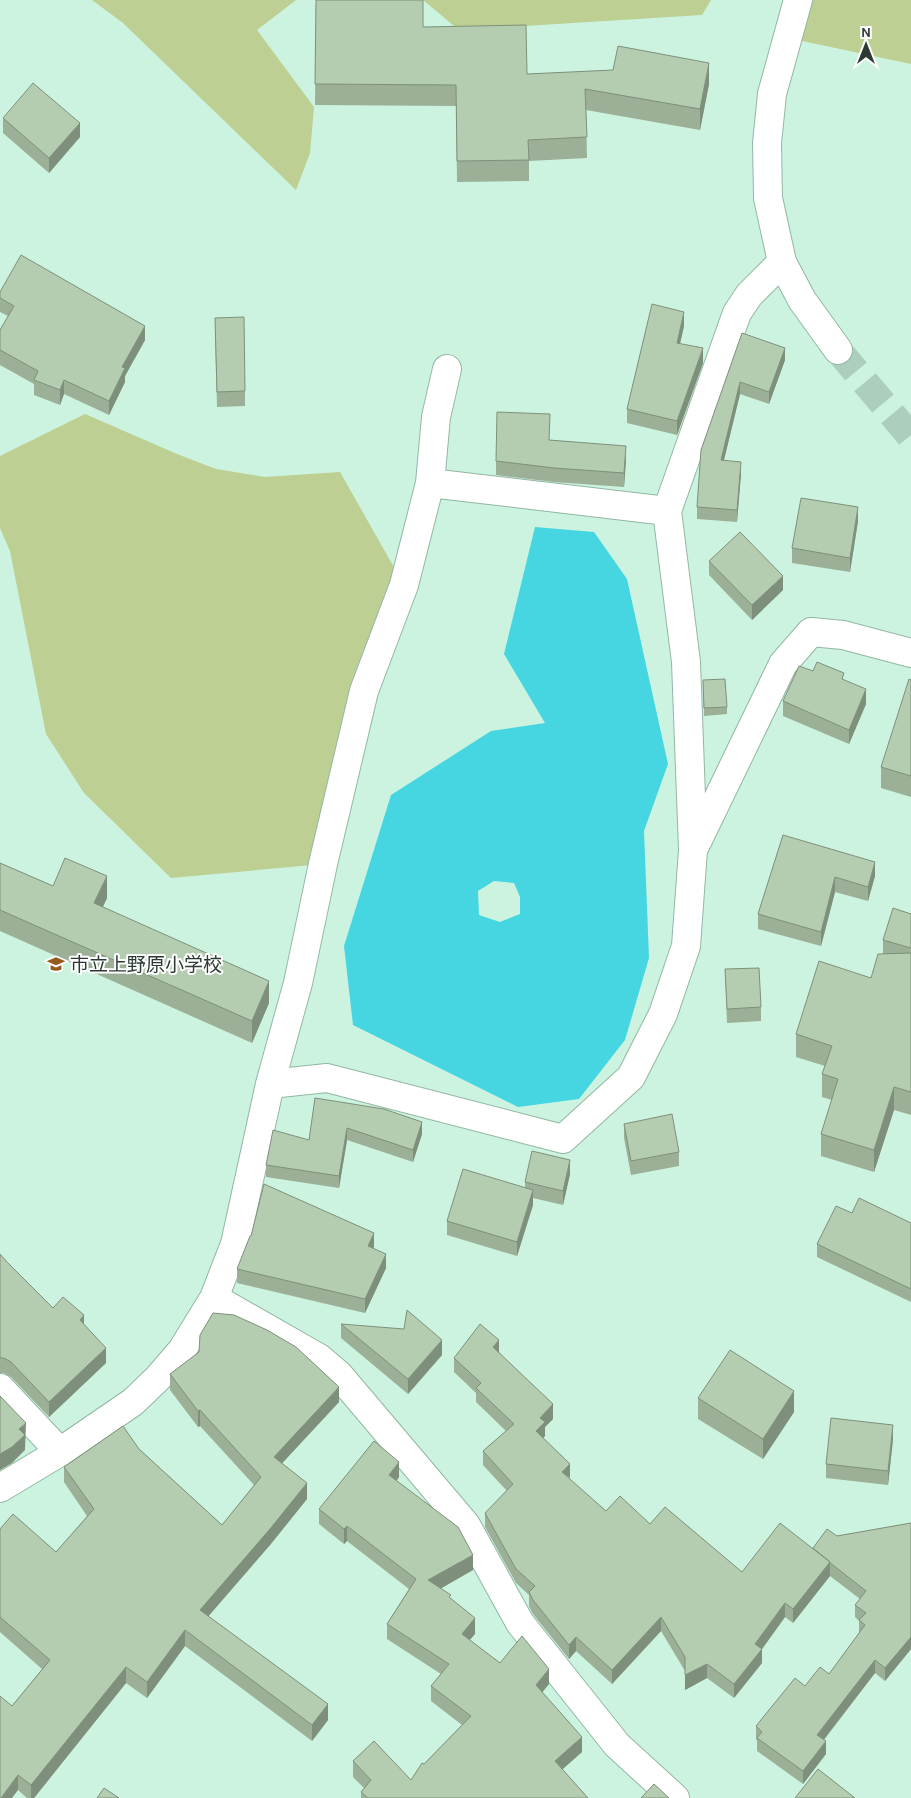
<svg xmlns="http://www.w3.org/2000/svg" width="911" height="1798" viewBox="0 0 911 1798" font-family="Karla,'Noto Sans JP',sans-serif">
<rect width="100%" height="100%" fill="#ccf3df"/>
<!-- green -->
<path fill="#bdcf92" d="M92,0H296L257,30L314,107L310,153L296,190L123,23Z
M423,0H711L702,15L459,30Z
M798,0H911V64L788,38Z
M85,414L177,454L216,469L265,477L340,472L404,585L323,864L171,878L84,793L46,734L10,551L0,528V456Z"/>
<!-- water -->
<path fill="#46d6e1" fill-rule="evenodd" d="M535,527L594,532L627,579L668,764L644,831L649,958L625,1040L579,1099L518,1107L353,1025L344,946L391,795L491,731L545,723L504,654ZM494,881L514,883L520,897V914L500,922L479,915L478,891Z"/>
<g fill="none" stroke-linecap="round" stroke-linejoin="round">
<!-- tertiary-tunnel -->
<path stroke="#accebd" stroke-width="28" stroke-dasharray="28 14" stroke-linecap="butt" d="M838,350L911,437"/>
<!-- minor casing -->
<g stroke="#92b7a3" stroke-width="30">
<path id="minor" d="M430,483L667,511
M695,846L783,664L811,632L843,635L911,653
M270,1084L327,1078L563,1139L631,1077L663,1014L686,946L693,850L686,662L667,511L737,313L749,295L782,262
M214,1298L319,1358L339,1375L466,1525L520,1623L617,1745L675,1798
M0,1388L60,1452
M0,1488L60,1452L133,1402L158,1378L182,1350L214,1298L235,1244L270,1084L298,983L323,864L364,691L404,585L430,483L436,417L447,369"/>
</g>
<!-- tertiary casing -->
<g stroke="#92b7a3" stroke-width="30">
<path id="tertiary" d="M798,0L772,94L767,143L768,198L782,262L802,300L838,350"/>
</g>
<!-- minor -->
<use href="#minor" stroke="#fff" stroke-width="28"/>
<!-- tertiary -->
<use href="#tertiary" stroke="#fff" stroke-width="28"/>
</g>
<!-- wall -->
<path fill="#9bb097" d="M316,0L423,27L527,74L709,84L700,130L586,110L587,158L529,161V181L457,182L456,106L315,105Z
M3,118L80,137L49,173L3,133Z
M0,292L145,340L125,376V382L109,415L64,394L60,405L34,395V384L0,365V330L8,316L0,312Z
M684,326L680,343L703,363L677,435L627,423V409Z
M215,333L245,391V406L217,407Z
M742,333L785,360L769,404L740,394L724,460L741,474L737,522L697,519V507Z
M550,440L626,460L624,487L554,482L496,475V461Z
M858,521L850,572L792,563V548Z
M709,561L783,590L752,620L709,575Z
M813,671L844,680L866,704L849,744L783,716V701Z
M703,680L727,707V714L704,716Z
M911,680V797L881,788V767Z
M783,835L875,876L868,901L835,892L821,946L758,929V914Z
M0,863L53,886L107,898L103,907L269,1003L252,1043L0,931Z
M911,914V1115L894,1110L874,1172L821,1156V1134L832,1100L822,1097V1074L825,1066L796,1057V1034L871,978L883,954V940Z
M725,969L761,1007V1021L727,1023Z
M315,1098L422,1134L413,1162L347,1140L339,1188L266,1177V1165L309,1140Z
M624,1124L679,1152V1166L631,1175L624,1138Z
M570,1174L563,1205L533,1198V1205L517,1256L447,1235V1221L525,1188V1182Z
M852,1213L911,1223V1302L817,1257V1244Z
M374,1247L373,1248L386,1268L365,1313L237,1283V1269Z
M0,1254L7,1262L53,1308L84,1324L106,1363L49,1417L11,1377L4,1373H0Z
M341,1324L442,1355L408,1394L341,1338Z
M499,1352L553,1419L545,1427V1436L543,1438L569,1479L606,1511L650,1524L742,1572L813,1548L837,1536L911,1523V1649L885,1681L875,1673L824,1740L826,1754L803,1784L757,1751V1741L756,1739V1726L805,1686L829,1674L859,1633V1621L855,1617V1605L860,1599L830,1576L793,1623L785,1617L762,1649V1663L734,1698L707,1678L685,1690V1671L661,1631L612,1684L576,1651L569,1659L533,1614L529,1606V1595L516,1583L485,1527V1513L507,1491L483,1465V1451L506,1431L476,1402V1393L454,1372V1358Z
M170,1374L339,1402L282,1463L307,1499L270,1545L208,1616L328,1720L312,1741L185,1646L147,1698L126,1683L34,1798H27L18,1790L12,1706L42,1669L0,1632V1529L56,1552L87,1516L64,1482V1467L139,1449L222,1525L254,1485L200,1426L198,1427L170,1390Z
M698,1398L794,1412L763,1459L698,1419Z
M893,1439L888,1485L826,1478V1464Z
M399,1477L397,1481L473,1570L440,1588L451,1599L475,1634L469,1640L500,1663L549,1684L542,1692L582,1752L562,1769L588,1798H361V1792L364,1788L353,1777V1761L411,1780L424,1764L462,1725L431,1701V1686L441,1674L387,1639V1624L409,1589L347,1541L344,1544L319,1524V1509Z"/>
<!-- shaded-wall -->
<path fill="#7e907b" d="M709,63V84L700,130V109Z
M80,123V137L49,173V158Z
M684,312V326L677,357V343Z
M145,326V340L125,376V382L109,415V401L122,367Z
M703,348V363L677,435V421Z
M785,348V360L769,404V392Z
M64,380V394L60,405V390Z
M740,382V394L721,472V460Z
M626,446V460L624,487V473Z
M741,462V474L737,522V510Z
M858,507V521L850,572V558Z
M783,576V590L752,620V605Z
M866,689V704L849,744V730Z
M875,862V876L868,901V887Z
M107,876V898L94,925V903Z
M835,877V892L821,946V932Z
M269,981V1003L252,1043V1021Z
M894,1087V1110L874,1172V1150Z
M422,1122V1134L413,1162V1150Z
M347,1128V1140L339,1188V1176Z
M570,1160V1174L563,1205V1191Z
M533,1190V1205L517,1256V1242Z
M374,1233V1247L368,1260V1246Z
M386,1254V1268L365,1313V1299Z
M84,1315V1330L80,1320Z
M442,1340V1355L408,1394V1379Z
M499,1340V1354L493,1347Z
M106,1348V1363L49,1417V1402Z
M339,1387V1402L274,1472V1457Z
M794,1391V1412L763,1459V1439Z
M553,1404V1419L545,1427V1436L536,1445V1431L540,1418Z
M200,1410V1426L198,1427V1411Z
M26,1423L25,1450L12,1463L0,1470V1454L19,1429Z
M893,1425V1439L888,1485V1471Z
M399,1462V1477L389,1490V1475Z
M570,1464V1478L562,1472Z
M307,1483V1499L270,1545L200,1626V1610Z
M347,1526V1541L344,1544V1529Z
M473,1555V1570L428,1596V1580Z
M830,1562V1576L793,1623V1609Z
M785,1603V1617L762,1649V1663L734,1698V1684L755,1644Z
M661,1617V1631L612,1684V1670Z
M475,1618V1634L462,1649V1634Z
M185,1630V1646L147,1698V1682Z
M576,1637V1651L569,1659V1645Z
M911,1637V1649L885,1681V1668Z
M875,1660V1673L817,1748V1735Z
M707,1664V1678L685,1690V1675Z
M126,1667V1683L34,1798H31V1785Z
M549,1669V1684L536,1700V1685Z
M328,1704V1720L312,1741V1725Z
M582,1737V1752L555,1776V1761Z
M826,1741V1754L803,1784V1771Z
M18,1775V1790L12,1798H1Z"/>
<!-- building -->
<path fill="#b4cdb0" stroke="#7e907b" d="M316,0H423V27L526,25L527,74L613,70L618,46L709,63L700,109L585,89L587,137L528,140L529,160L457,161L456,85L315,84Z
M33,83L80,123L49,158L3,118Z
M21,255L145,326L122,367L125,368L109,401L64,380L60,390L34,380L38,371L0,350V330L14,306L0,298V292Z
M652,304L684,312L677,343L703,348L677,421L627,409Z
M244,317L245,391L217,392L215,318Z
M742,333L785,348L769,392L740,382L721,460L741,462L737,510L697,507L701,450Z
M497,412L550,414L549,440L626,446L624,473L554,468L496,461Z
M801,498L858,507L850,558L792,548Z
M740,532L783,576L752,605L709,561Z
M817,662L844,673L842,679L866,689L849,730L783,701L799,666L813,671Z
M725,679L727,707L704,708L703,680Z
M909,679L911,680V776L881,767Z
M783,835L875,862L868,887L835,877L821,932L758,914Z
M65,858L107,876L94,903L269,981L252,1021L0,910V863L53,886Z
M893,908L911,914V948L883,940Z
M911,953V1092L894,1087L874,1150L821,1134L838,1079L822,1074L832,1046L796,1034L819,961L871,978L878,954Z
M759,968L761,1007L727,1009L725,969Z
M315,1098L384,1109L422,1122L413,1150L347,1128L339,1176L266,1165L273,1130L309,1140Z
M672,1114L679,1152L631,1161L624,1124Z
M532,1151L570,1160L563,1191L525,1182Z
M463,1169L533,1190L517,1242L447,1221Z
M264,1184L374,1233L368,1246L386,1254L365,1299L237,1269L250,1236H251Z
M859,1198L911,1223V1289L817,1244L836,1206L852,1213Z
M0,1254L7,1262L53,1308L63,1297L84,1315L80,1320L106,1348L49,1402L11,1362L4,1358H0Z
M407,1310L442,1340L408,1379L341,1324L404,1329Z
M213,1313L234,1315L267,1330L296,1347L339,1387L274,1457L307,1483L270,1529L200,1610L328,1704L312,1725L185,1630L147,1682L126,1667L31,1785L18,1775L1,1798H0V1696L12,1706L50,1660L0,1617V1529L13,1514L56,1552L94,1509L64,1467L123,1426L139,1449L222,1525L261,1477L200,1410L198,1411L170,1374L199,1352L200,1335Z
M480,1324L499,1340L493,1347L553,1404L540,1418L545,1422L536,1431L570,1464L562,1472L606,1511L620,1496L650,1524L665,1507L742,1572L780,1523L830,1562L793,1609L785,1603L755,1644L762,1649L734,1684L707,1664L685,1675V1657L661,1617L612,1670L576,1637L569,1645L533,1600L529,1592L535,1586L516,1569L485,1513L513,1484L483,1451L514,1424L476,1388L481,1383L454,1358Z
M730,1350L794,1391L763,1439L698,1398Z
M0,1396L26,1423L19,1429L25,1435L12,1447L0,1454Z
M831,1418L893,1425L888,1471L826,1464Z
M374,1441L399,1462L389,1475L458,1527L473,1555L428,1580L451,1595L449,1597L475,1618L462,1634L500,1663L522,1636L549,1669L536,1685L582,1737L555,1761L588,1798H368L361,1792L371,1780L353,1761L374,1741L411,1780L422,1763L424,1764L471,1716L431,1686L449,1664L387,1624L416,1579L347,1526L344,1529L319,1509Z
M911,1523V1637L885,1668L875,1660L817,1735L826,1741L803,1771L757,1738L762,1732L756,1726L795,1678L805,1686L820,1667L829,1674L865,1625L859,1620L866,1613L855,1605L866,1591L829,1562H830L813,1548L827,1529L837,1536Z
M818,1769L855,1798H795Z
M654,1784L669,1798H641Z
M104,1788L119,1798H97Z"/>
<!-- icons -->
<defs>
<g id="school-bare" transform="scale(1.35)"><path d="M0-5L7-2L0 1L-7-2ZM-4 1L0 2.5L4 1V4Q0 6-4 4Z" fill="#95591b" stroke="#fff" stroke-width="2.5" paint-order="stroke"/></g>
</defs>
<g fill-rule="evenodd">
<use href="#school-bare" x="56" y="964"/>
</g>
<g text-anchor="middle" stroke-width="4" stroke-linejoin="round" paint-order="stroke">
<!-- poi labels -->
<g font-size="19" fill="#2b3b33" stroke="#fff" text-anchor="start">
<text x="70" y="971">市立上野原小学校</text>
</g>
</g>
<!-- north arrow -->
<g transform="translate(866 45)" stroke="#ffffff" stroke-width="4" paint-order="stroke">
<path d="M0-4L9 19L0 12L-9 19Z" fill="#2b3b33"/>
<text y="-8" font-size="14" font-weight="bold" text-anchor="middle" fill="#2b3b33">N</text>
</g>
</svg>
